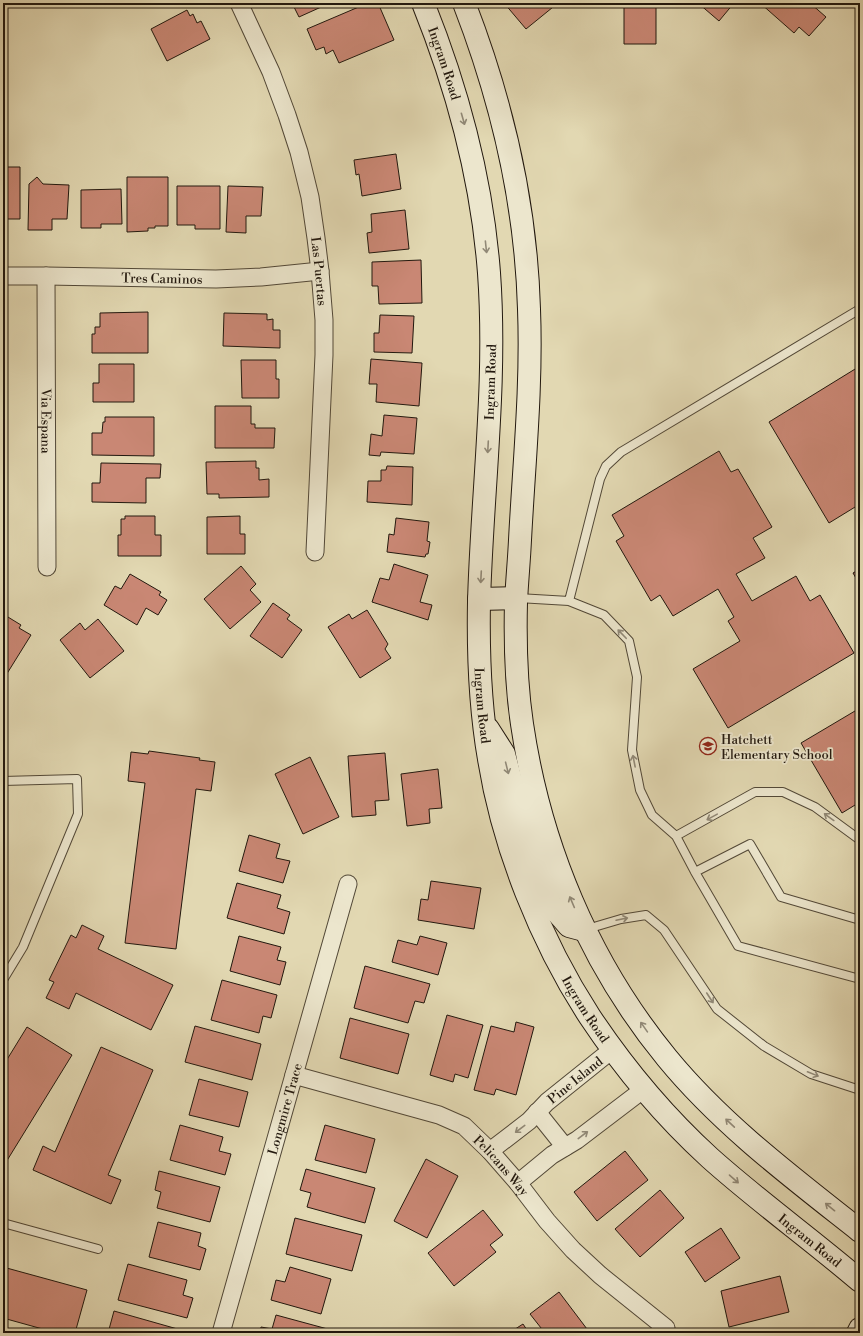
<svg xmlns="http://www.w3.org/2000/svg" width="863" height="1336" viewBox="0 0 863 1336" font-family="'Libre Bodoni',serif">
<rect width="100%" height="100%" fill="#e2d8b2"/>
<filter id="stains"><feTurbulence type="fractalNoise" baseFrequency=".005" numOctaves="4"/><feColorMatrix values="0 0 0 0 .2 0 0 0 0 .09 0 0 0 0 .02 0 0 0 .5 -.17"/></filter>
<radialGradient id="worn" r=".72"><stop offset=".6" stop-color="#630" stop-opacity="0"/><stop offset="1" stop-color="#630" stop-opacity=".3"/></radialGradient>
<!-- building -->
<path fill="#c98774" stroke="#22180e" d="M292,3H330L299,17Z
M368,3H378L394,40L339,63L333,50L326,54L324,47L316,50L307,29Z
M504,3H558L526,29Z
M624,3H656V44H624Z
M698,3H734L719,21Z
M760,3H810L826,17L809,36L799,27L794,33Z
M187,10L190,16L193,14L197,23L201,21L210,39L167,61L151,29Z
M396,154L401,189L362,196L359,174L356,175L354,160Z
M3,167H20V219H3Z
M37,177L43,184L69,185L67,219H52V230H28L29,184Z
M127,177H168V226H155V228H148V231L127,232Z
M177,186H220V229H195V225H177Z
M228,186L263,187L261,216H246V233L226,232Z
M121,189L122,224H101V228H81V190Z
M405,210L409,249L369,253L367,233L372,232L371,214Z
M421,260L422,303L379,304L378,286H372V262Z
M3,309H6V334H3Z
M148,312V353H92V334H95V327H100V313Z
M224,313L267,314V320L273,319V330H280V348L223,346Z
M380,315L414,316L412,353L374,352V333H379Z
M371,359L422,363L419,406L376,402L377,384H369Z
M241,360H276V379H279V398H242Z
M3,364H7V380H3Z
M99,364H134V402H93V383H99Z
M860,366V504L829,523L769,422Z
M215,406H251V424H255V428H275L274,448H215Z
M384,415L417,418L414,454L381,452L380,456L369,455L371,434L382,436Z
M105,417H154V456L92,455V433H102L103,422H105Z
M3,432H5L4,451H3Z
M719,451L731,472L738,469L772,527L753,538L765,558L736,574L752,601L796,576L810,601L820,595L854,653L728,728L693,669L740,641L728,621L734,617L718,589L673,616L660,595L651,601L616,541L624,536L612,515Z
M256,461V468H259V480L269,479V497L219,498V494H207L206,462Z
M101,463L161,464L160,478H146V503L92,502V483H100Z
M387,466L413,467L412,505L367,502L368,481H381V470H386Z
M125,516H155V535H161V556H118V535H121V519H125Z
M240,516V534H245V554H207V517Z
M396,518L429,522L427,541L430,542L428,554H426L425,557L387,552L389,534L394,535Z
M394,564L428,575L420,602L432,605L428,620L372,602L380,578L389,580Z
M241,566L256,584L250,590L261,602L230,629L204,599Z
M860,569V585L853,573Z
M130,574L161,592L159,595L167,600L158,615L146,608L137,625L104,605L115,586L121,589Z
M273,603L290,615L287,619L302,630L282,658L250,636Z
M367,610L388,644L385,649L391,658L360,678L328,627L349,614L352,619Z
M3,614L21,625L19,628L31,635L3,680Z
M98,619L124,651L90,678L60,640L80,623L85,630Z
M860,708V802L842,813L801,743Z
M149,751L200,758L199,760L215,762L211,791L196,789L176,949L125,943L145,783L128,781L131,752L148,754Z
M385,753L389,800L375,801L376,815L352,817L348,756Z
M310,757L339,817L303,834L275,774Z
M438,769L442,808L429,809L430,823L407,826L401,774Z
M249,835L280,844L276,858L290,861L283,883L239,871Z
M431,881L481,888L474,929L418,920L421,899L428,900Z
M237,883L281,895L277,908L290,912L284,934L227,918Z
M82,925L104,936L98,949L173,985L151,1030L76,993L69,1009L46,998L54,982L49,980L71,935L76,938Z
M239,936L281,947L277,960L286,962L280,985L230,971Z
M420,936L447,943L438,975L392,962L398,940L417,945Z
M365,966L430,984L424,1003L415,1001L408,1023L354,1008Z
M222,980L277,995L271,1018L263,1016L259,1033L211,1020Z
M447,1015L483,1025L468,1078L455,1074L453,1082L430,1075Z
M350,1018L409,1034L398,1074L340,1058Z
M516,1022L534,1027L516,1095L496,1089L494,1095L474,1090L491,1026L514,1032Z
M195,1026L261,1044L252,1080L185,1062Z
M27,1027L72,1055L3,1167V1066Z
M101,1047L153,1070L108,1175L121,1180L111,1204L33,1170L43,1146L55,1152Z
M199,1079L248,1092L239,1127L189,1115Z
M180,1125L223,1137L219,1151L231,1154L225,1175L170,1160Z
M325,1125L375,1139L366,1173L315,1160Z
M625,1151L648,1180L597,1221L574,1192Z
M426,1159L458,1176L427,1238L394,1221Z
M306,1169L375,1188L365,1223L307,1207L311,1193L300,1190Z
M159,1171L220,1187L210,1222L157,1208L161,1192L155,1190Z
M660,1190L684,1218L640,1257L615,1229Z
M483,1210L503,1235L490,1245L496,1252L454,1286L428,1253Z
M295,1218L362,1235L352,1271L286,1254Z
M158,1222L201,1233L198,1246L206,1249L200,1270L149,1257Z
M721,1228L740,1258L705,1282L685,1252Z
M128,1264L187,1280L183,1295L193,1298L187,1318L118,1300Z
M3,1267L87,1290L75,1333H57L3,1318Z
M290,1267L331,1279L321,1314L271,1300L276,1280L285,1282Z
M780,1276L789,1312L729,1327L721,1291Z
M559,1292L590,1333H545L530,1314Z
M114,1311L181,1330L180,1333H108Z
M276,1315L335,1331L334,1333H260L261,1327L272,1329Z
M523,1324L529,1333H509Z"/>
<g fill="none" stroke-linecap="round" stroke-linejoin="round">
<!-- service casing -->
<g stroke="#524837" stroke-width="10">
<path id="service" d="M518,598L569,601L604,615L629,641L637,677L632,750L640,790L652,815L676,836L755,792H783L815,807L860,840
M569,601L600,479L606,466L621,452L860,309
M3,781L77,779L78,814L23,947L3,980
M676,836L695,872L750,844L781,897L860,920
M695,872L738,946L860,979
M587,929L621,919L646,915L664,930L717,1009L764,1046L811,1074L860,1090
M3,1223L98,1249"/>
</g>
<!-- minor casing -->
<g stroke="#524837" stroke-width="19">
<g id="minor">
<path id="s1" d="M239,3L271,72L287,115L299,152L310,197L316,238L320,271L324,320V355L315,552"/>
<path id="s2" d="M3,276H46L216,279L261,277L320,271"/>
<path id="s3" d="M46,276L47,567"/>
<path id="s4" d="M294,1075L439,1115L464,1126L490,1151L518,1183L547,1221L573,1250L600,1275L666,1328L661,1333"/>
<path d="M537,1112L565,1147"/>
<path id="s5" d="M490,1151L529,1121L547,1102L613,1049"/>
<path d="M518,1183L552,1155L577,1140L644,1089"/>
<path id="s6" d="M221,1333L348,884"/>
</g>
</g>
<!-- secondary casing -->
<g stroke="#22180e" stroke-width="24">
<g id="secondary">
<path id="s7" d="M423,3C458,90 482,180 489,273C497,383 482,492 479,602C478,654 480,707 489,759C503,847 541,942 590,1017C624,1068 665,1117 710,1158C758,1201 811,1239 860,1281"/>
<path d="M464,3C502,101 526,203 529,309C532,386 524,463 520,540C519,561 517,581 516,602C515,642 516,684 522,724C540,846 589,963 667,1058C722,1125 793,1178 860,1231"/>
<path d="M479,599L516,598"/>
<path d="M488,729L504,754L516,800L532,853L550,904L569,926L584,930"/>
<path d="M858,1333L860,1329"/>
</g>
</g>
<!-- service -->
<use href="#service" stroke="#ece6cd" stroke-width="8"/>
<!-- minor -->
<use href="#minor" stroke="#ece6cd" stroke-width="17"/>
<!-- secondary -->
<use href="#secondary" stroke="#ece6cd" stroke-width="22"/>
</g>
<!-- one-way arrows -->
<defs><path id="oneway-shaft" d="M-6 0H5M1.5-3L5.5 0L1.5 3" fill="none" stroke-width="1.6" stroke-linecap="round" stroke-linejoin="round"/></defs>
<g stroke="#918977">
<use href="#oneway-shaft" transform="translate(463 119) rotate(74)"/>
<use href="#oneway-shaft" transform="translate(486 247) rotate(84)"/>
<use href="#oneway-shaft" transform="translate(488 447) rotate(93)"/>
<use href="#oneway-shaft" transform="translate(481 577) rotate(93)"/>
<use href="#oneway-shaft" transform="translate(622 634) rotate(-134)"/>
<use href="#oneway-shaft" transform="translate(634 761) rotate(-101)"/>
<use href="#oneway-shaft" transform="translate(507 768) rotate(76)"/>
<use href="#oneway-shaft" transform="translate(712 817) rotate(151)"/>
<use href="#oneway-shaft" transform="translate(829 817) rotate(-144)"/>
<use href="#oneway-shaft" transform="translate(572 902) rotate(-113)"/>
<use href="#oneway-shaft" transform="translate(622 919) rotate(-12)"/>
<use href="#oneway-shaft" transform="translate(710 998) rotate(57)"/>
<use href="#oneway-shaft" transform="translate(644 1027) rotate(-125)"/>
<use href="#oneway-shaft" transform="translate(813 1074) rotate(22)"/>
<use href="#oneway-shaft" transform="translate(730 1123) rotate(-137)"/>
<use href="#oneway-shaft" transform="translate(520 1129) rotate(143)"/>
<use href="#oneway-shaft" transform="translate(583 1135) rotate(-37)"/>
<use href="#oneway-shaft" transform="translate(734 1179) rotate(41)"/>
<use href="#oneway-shaft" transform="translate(830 1207) rotate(-141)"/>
</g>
<!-- icons -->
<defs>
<g id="school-ring" transform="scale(0.9)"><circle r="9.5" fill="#ece6cd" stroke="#8f2418" stroke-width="1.5"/><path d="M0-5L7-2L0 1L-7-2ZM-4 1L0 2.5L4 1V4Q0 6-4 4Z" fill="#8f2418"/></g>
</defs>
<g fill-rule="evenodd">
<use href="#school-ring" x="708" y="746"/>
</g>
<g text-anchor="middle" stroke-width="3.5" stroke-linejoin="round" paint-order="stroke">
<!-- street labels -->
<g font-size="13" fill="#22180e" stroke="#ece6cd">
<text dy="5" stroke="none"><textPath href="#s7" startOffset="64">Ingram Road</textPath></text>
<text dy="5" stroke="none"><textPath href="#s1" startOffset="282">Las Puertas</textPath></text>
<text dy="5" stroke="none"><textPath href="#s2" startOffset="159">Tres Caminos</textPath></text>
<text transform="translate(490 382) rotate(-88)" y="5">Ingram Road</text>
<text dy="5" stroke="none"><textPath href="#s3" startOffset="145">Via Espana</textPath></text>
<text dy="5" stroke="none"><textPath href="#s7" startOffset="712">Ingram Road</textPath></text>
<text dy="5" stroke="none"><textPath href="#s7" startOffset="1036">Ingram Road</textPath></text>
<text dy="5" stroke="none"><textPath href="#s5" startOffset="111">Pine Island</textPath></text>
<text dy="5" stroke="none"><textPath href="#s6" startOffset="233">Longmire Trace</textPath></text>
<text dy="5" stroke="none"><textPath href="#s4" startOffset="232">Pelicans Way</textPath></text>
<text dy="5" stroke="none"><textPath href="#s7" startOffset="1360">Ingram Road</textPath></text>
</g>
<!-- poi labels -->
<g font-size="13" fill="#22180e" stroke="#ece6cd" text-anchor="start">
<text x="721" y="744">Hatchett<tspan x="721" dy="15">Elementary School</tspan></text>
</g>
</g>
<!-- margin -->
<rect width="863" height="1336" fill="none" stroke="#e2d8b2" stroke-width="16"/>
<rect x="4" y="4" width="855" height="1328" fill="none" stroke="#22180e" stroke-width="2"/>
<rect x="8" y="8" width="847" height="1320" fill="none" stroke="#22180e"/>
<rect width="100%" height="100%" filter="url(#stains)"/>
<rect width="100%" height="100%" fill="url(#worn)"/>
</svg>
